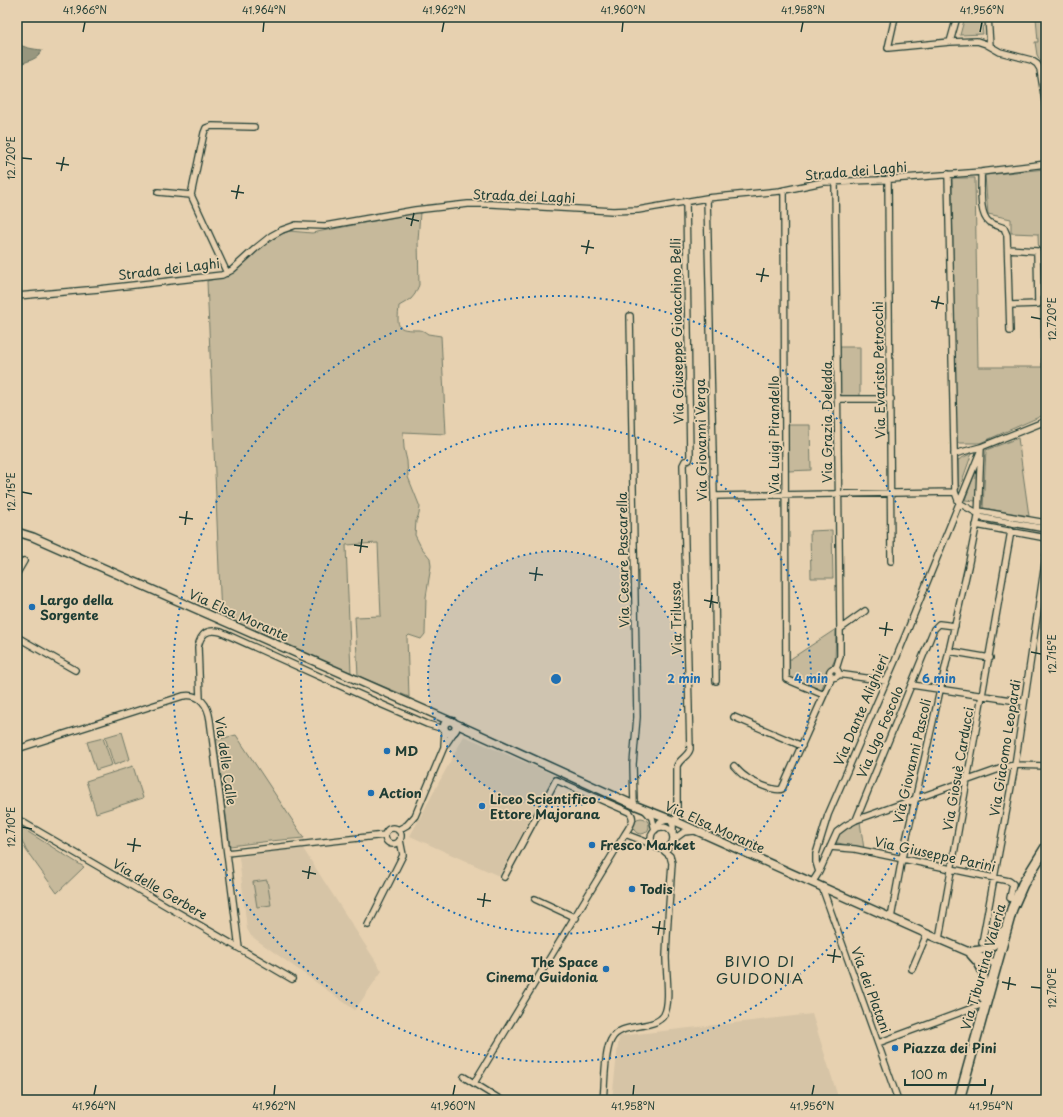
<svg xmlns="http://www.w3.org/2000/svg" width="1063" height="1117" viewBox="0 0 1063 1117" font-family="'Playpen Sans',sans-serif">
<rect width="100%" height="100%" fill="#e7d1b0"/>
<filter id="ink" filterUnits="userSpaceOnUse"><feTurbulence type="fractalNoise" baseFrequency=".025" numOctaves="2"/><feDisplacementMap in="SourceGraphic" scale="8" xChannelSelector="R" yChannelSelector="G"/><feConvolveMatrix kernelMatrix="1 2 1 2 8 2 1 2 1" color-interpolation-filters="sRGB"/></filter>
<g filter="url(#ink)">
<!-- built -->
<path fill="#d6c4a6" d="M464,736L554,775L499,876L410,836Z
M302,847L382,971L355,1010L251,936L247,929L239,857Z
M812,1014L839,1100H612L619,1036Z"/>
<!-- green -->
<path fill="#c6b99b" stroke="#727b68" d="M965,17H981L983,34L960,35Z
M1036,17H1046V77L1045,68L1037,55L1035,42H1038Z
M1046,169V414L980,443H956L952,178H975L978,367H1042L1038,234L1011,233V219L988,214L985,175Z
M420,212L418,241L419,285L415,294L411,299L399,306C397,328 396,330 419,330C423,330 425,332 428,334C432,335 437,335 441,336L446,434L403,432L404,448L407,461L408,477L420,507L419,514L416,521L415,535L421,547L430,558L431,566L426,597L425,634L421,639L409,635L407,637L409,697L358,676L355,617L381,616L378,543L346,545L351,673L221,617L207,281L226,276L234,272L246,260L267,243L282,234L289,231L312,233Z
M840,347H860V396H840Z
M788,425H810L811,470L788,471Z
M1018,438L1029,516L983,508L986,450Z
M972,453L958,492V460Z
M978,465L976,501L965,500Z
M832,530L833,578H811L810,531Z
M836,629L835,659L821,690L789,677V660Z
M122,732L130,759L114,765L105,737Z
M236,735L304,838L270,841L230,846L216,740Z
M103,738L112,765L96,770L87,742Z
M133,766L143,798L96,813L86,781Z
M633 826a8 8 0 1 1 16 0a8 8 0 1 1-16 0Z
M860,822L864,849L834,842C840,830 848,827 860,822Z
M17,825L84,867L57,893L26,850L20,836L17,833Z
M267,880L271,905L257,907L253,882Z"/>
<!-- water -->
<path fill="#98977f" stroke="#687361" d="M17,43C24,48 33,49 42,50C40,59 25,62 17,65Z"/>
<g fill="none" stroke-linecap="round" stroke-linejoin="round">
<!-- minor casing -->
<g stroke="#1f3d34" stroke-width="8">
<path id="minor" d="M895,17L888,48L950,42L977,41L986,44L1000,52L1031,60L1037,64L1040,69L1046,108
M988,17L990,46
M950,42L957,17
M981,172C982,185 978,213 989,222C994,225 999,226 1004,228L1007,235L1010,331
M948,174L955,492L959,503L979,514
M888,179L891,561
M835,182L840,629V656L836,669
M784,190L786,679L824,695
M158,192L191,195
M707,198L714,496L716,681
M1008,249L1037,251L1038,304L1010,305
M227,273L191,195L204,133L206,128L212,126L254,127
M17,296L99,289L222,275L232,270L256,248L271,236L282,230L296,225L325,226L415,210L468,204H492L613,211L638,210L707,198L780,191L823,182L879,180L981,172L1046,164
M630,316L637,717L633,764L634,805
M838,399H891
M954,454L981,447L1046,421
M714,496L955,492
M979,511L1046,523
M978,517L1046,529
M976,525L1046,538
M17,573L24,561
M840,629L865,611
M17,637L75,670
M949,651L990,658
M829.5 673a4.5 4.5 0 1 1 9 0a4.5 4.5 0 1 1-9 0Z
M838,674L886,681
M912,685L1024,702
M200,699L198,647C201,633 207,629 221,632L383,705L427,724L444,729
M734,717L802,746
M444,746L445,731
M17,749L183,696C200,693 208,705 210,720L239,948
M734,766C738,770 741,774 746,777C752,782 775,792 782,789L832,677
M645,810L652,818L655,830
M17,819L292,979
M856,820L934,629L939,624L955,626
M677,822V766C680,758 688,757 690,749L683,465L685,461L689,460L690,456L686,201
M651 838a11 11 0 1 1 22 0a11 11 0 1 1-22 0Z
M385 836a8 8 0 1 1 16 0a8 8 0 1 1-16 0Z
M398,830L407,825L415,816L444,747L454,732
M655,830L660,822L670,819L673,825V834
M673,840L684,832L695,831
M830,847L855,849L1009,881L1013,884L1010,898L1015,901
M227,853L385,835
M819,872L837,832L845,826L856,820L1005,767L1015,765L1046,766
M504,877L556,780L629,812C637,819 629,827 625,834L654,845
M812,883L819,872L816,862V854L828,815L895,661L980,452
M822,887L898,1100
M535,899L576,918
M891,918L902,858L968,567L978,517L981,447
M368,925L403,855L400,840
M939,939L1011,531
M982,943L1015,765L1046,556
M912,969L927,934
M878,1043L983,1004
M464,1077L501,1100
M474,1083L625,834
M603,1100C605,1084 604,1053 611,1040C620,1021 654,1031 664,1015C671,1003 666,972 666,957C667,926 670,895 672,863L670,856L662,849"/>
</g>
<!-- tertiary casing -->
<g stroke="#1f3d34" stroke-width="10">
<path id="tertiary" d="M17,532L33,537L450,721
M444 727a6 6 0 1 1 12 0a6 6 0 1 1-12 0Z
M454,723L634,805L677,822L927,934L997,964
M969,951C988,950 995,949 1003,931
M971,955C984,967 987,982 983,998"/>
</g>
<!-- primary casing -->
<g stroke="#1f3d34" stroke-width="12">
<path id="primary" d="M959,1100L1012,909L1023,884L1046,847"/>
</g>
<!-- minor -->
<use href="#minor" stroke="#e7d1b0" stroke-width="5.5"/>
<!-- tertiary -->
<use href="#tertiary" stroke="#e7d1b0" stroke-width="7"/>
<!-- primary -->
<use href="#primary" stroke="#e7d1b0" stroke-width="9"/>
</g>
</g>
<!-- ticks -->
<path fill="none" stroke="#1f3d34" stroke-width="1.5" d="M83,32L85,22M263,32L264,22M442,32L444,22M622,32L623,22M801,32L803,22M980,32L982,22M22,158L32,159M56,163L69,165M61,171L64,157M231,191L244,193M236,199L239,185M406,218L419,221M411,226L414,213M581,246L594,248M586,254L589,240M756,274L769,276M761,282L764,268M931,301L944,304M936,309L939,296M1031,317L1041,319M22,492L32,494M179,517L193,519M185,525L187,511M354,545L368,547M360,553L362,539M529,573L543,575M535,581L537,567M704,600L718,603M710,608L712,595M879,628L893,630M885,636L887,622M1031,652L1041,654M22,827L32,829M127,844L141,846M133,852L135,838M302,871L316,874M308,879L310,866M477,899L491,901M483,907L485,893M652,927L666,929M658,935L660,921M827,955L841,957M833,963L835,949M1002,982L1016,985M1031,987L1041,988M1008,990L1010,977M94,1095L96,1085M274,1095L275,1085M453,1095L455,1085M633,1095L634,1085M812,1095L814,1085M991,1095L993,1085"/>
<!-- distance rings -->
<circle cx="556" cy="679" r="128" fill="#1f6fb2" fill-opacity=".12"/>
<g fill="none" stroke="#1f6fb2" stroke-width="2" stroke-dasharray="2 4">
<circle cx="556" cy="679" r="128"/>
<circle cx="556" cy="679" r="255"/>
<circle cx="556" cy="679" r="383"/>
</g>
<!-- markers -->
<g fill="#1f6fb2" stroke="#e7d1b0" stroke-width="1.5">
<circle cx="32" cy="607" r="4"/>
<circle cx="387" cy="751" r="4"/>
<circle cx="371" cy="793" r="4"/>
<circle cx="482" cy="806" r="4"/>
<circle cx="592" cy="845" r="4"/>
<circle cx="632" cy="889" r="4"/>
<circle cx="606" cy="969" r="4"/>
<circle cx="895" cy="1048" r="4"/>
</g>
<g text-anchor="middle" stroke-width="3.5" stroke-linejoin="round" paint-order="stroke">
<!-- street labels -->
<g font-size="13" fill="#1f3d34" stroke="#e7d1b0">
<text transform="translate(856 171) rotate(-5)" y="5">Strada dei Laghi</text>
<text transform="translate(524 196) rotate(2)" y="5">Strada dei Laghi</text>
<text transform="translate(169 269) rotate(-7)" y="5">Strada dei Laghi</text>
<text transform="translate(677 331) rotate(-91)" y="5">Via Giuseppe Gioacchino Belli</text>
<text transform="translate(879 370) rotate(-91)" y="5">Via Evaristo Petrocchi</text>
<text transform="translate(827 422) rotate(-90)" y="5">Via Grazia Deledda</text>
<text transform="translate(774 435) rotate(-90)" y="5">Via Luigi Pirandello</text>
<text transform="translate(701 440) rotate(-91)" y="5">Via Giovanni Verga</text>
<text transform="translate(623 560) rotate(-91)" y="5">Via Cesare Pascarella</text>
<text transform="translate(239 615) rotate(24)" y="5">Via Elsa Morante</text>
<text transform="translate(676 618) rotate(-91)" y="5">Via Trilussa</text>
<text transform="translate(861 710) rotate(-67)" y="5">Via Dante Alighieri</text>
<text transform="translate(880 732) rotate(-67)" y="5">Via Ugo Foscolo</text>
<text transform="translate(1005 748) rotate(-81)" y="5">Via Giacomo Leopardi</text>
<text transform="translate(226 761) rotate(82)" y="5">Via delle Calle</text>
<text transform="translate(912 761) rotate(-77)" y="5">Via Giovanni Pascoli</text>
<text transform="translate(958 769) rotate(-80)" y="5">Via Giosuè Carducci</text>
<text transform="translate(715 827) rotate(24)" y="5">Via Elsa Morante</text>
<text transform="translate(935 854) rotate(12)" y="5">Via Giuseppe Parini</text>
<text transform="translate(160 889) rotate(30)" y="5">Via delle Gerbere</text>
<text transform="translate(983 967) rotate(-74)" y="5">Via Tiburtina Valeria</text>
<text transform="translate(871 990) rotate(70)" y="5">Via dei Platani</text>
</g>
<!-- poi labels -->
<g font-size="13" font-weight="bold" fill="#1f3d34" stroke="#e7d1b0" text-anchor="start">
<text x="40" y="605">Largo della<tspan x="40" dy="15">Sorgente</tspan></text>
<text x="395" y="756">MD</text>
<text x="379" y="798">Action</text>
<text x="490" y="804">Liceo Scientifico<tspan x="490" dy="15">Ettore Majorana</tspan></text>
<text x="600" y="850">Fresco Market</text>
<text x="640" y="894">Todis</text>
<text x="598" y="967" text-anchor="end">The Space<tspan x="598" dy="15">Cinema Guidonia</tspan></text>
<text x="903" y="1053">Piazza dei Pini</text>
</g>
<!-- quarter labels -->
<g font-size="15" letter-spacing="1" fill="#1f3d34" stroke="#e7d1b0">
<text x="760" y="967">BIVIO DI<tspan x="760" dy="17">GUIDONIA</tspan></text>
</g>
</g>
<circle cx="556" cy="679" r="6" fill="#1f6fb2" stroke="#e7d1b0" stroke-width="2"/>
<g font-size="12" text-anchor="middle" font-weight="bold" fill="#1f6fb2" stroke="#e7d1b0" stroke-width="3.5" stroke-linejoin="round" paint-order="stroke">
<text x="684" y="683">2 min</text>
<text x="811" y="683">4 min</text>
<text x="939" y="683">6 min</text>
</g>
<!-- margin -->
<rect width="1063" height="1117" fill="none" stroke="#e7d1b0" stroke-width="44"/>
<!-- scale -->
<path d="M905 1079v6h80v-6" fill="none" stroke="#1f3d34" stroke-width="2"/>
<text x="911" y="1079" font-size="12" fill="#1f3d34" stroke="#e7d1b0" stroke-width="3" paint-order="stroke">100 m</text>
<rect x="22" y="22" width="1019" height="1073" fill="none" stroke="#1f3d34" stroke-width="1.5"/>
<g font-size="10" text-anchor="middle" fill="#1f3d34">
<text x="85" y="14">41.966°N</text>
<text x="264" y="14">41.964°N</text>
<text x="444" y="14">41.962°N</text>
<text x="623" y="14">41.960°N</text>
<text x="803" y="14">41.958°N</text>
<text x="982" y="14">41.956°N</text>
<text transform="translate(11 158) rotate(-90)" y="4">12.720°E</text>
<text transform="translate(1052 319) rotate(-90)" y="4">12.720°E</text>
<text transform="translate(11 492) rotate(-90)" y="4">12.715°E</text>
<text transform="translate(1052 654) rotate(-90)" y="4">12.715°E</text>
<text transform="translate(11 827) rotate(-90)" y="4">12.710°E</text>
<text transform="translate(1052 988) rotate(-90)" y="4">12.710°E</text>
<text x="94" y="1110">41.964°N</text>
<text x="274" y="1110">41.962°N</text>
<text x="453" y="1110">41.960°N</text>
<text x="633" y="1110">41.958°N</text>
<text x="812" y="1110">41.956°N</text>
<text x="991" y="1110">41.954°N</text>
</g>
</svg>
